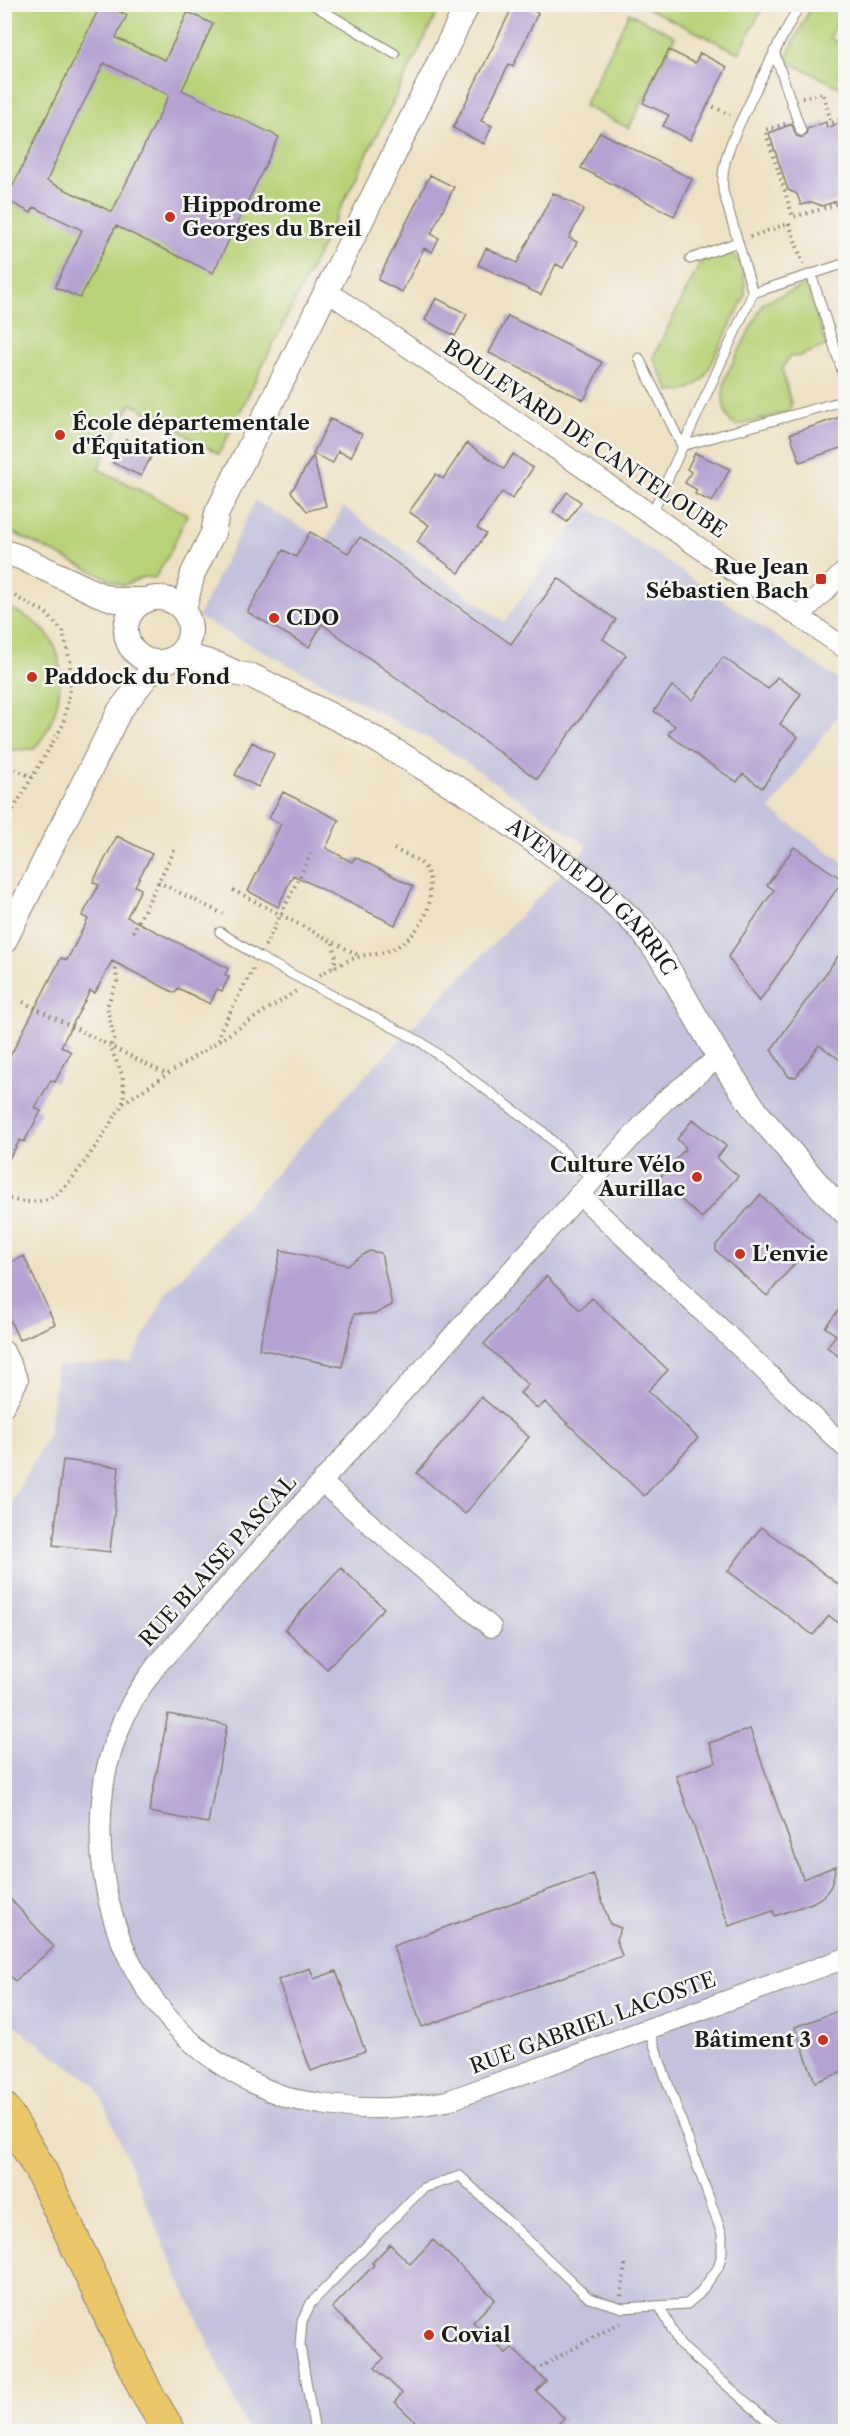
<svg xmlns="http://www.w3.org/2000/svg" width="850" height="2436" viewBox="0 0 850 2436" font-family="'Libre Caslon Text',serif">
<rect width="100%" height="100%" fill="#f6f6f2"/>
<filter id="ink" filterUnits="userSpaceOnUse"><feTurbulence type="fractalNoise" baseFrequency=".0167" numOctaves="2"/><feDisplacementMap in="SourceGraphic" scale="12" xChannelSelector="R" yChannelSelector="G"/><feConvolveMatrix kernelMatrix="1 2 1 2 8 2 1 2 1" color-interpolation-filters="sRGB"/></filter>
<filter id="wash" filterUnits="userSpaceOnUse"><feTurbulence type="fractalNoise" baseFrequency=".008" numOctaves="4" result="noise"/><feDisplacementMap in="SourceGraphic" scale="24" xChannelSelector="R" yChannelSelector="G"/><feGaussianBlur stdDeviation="1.35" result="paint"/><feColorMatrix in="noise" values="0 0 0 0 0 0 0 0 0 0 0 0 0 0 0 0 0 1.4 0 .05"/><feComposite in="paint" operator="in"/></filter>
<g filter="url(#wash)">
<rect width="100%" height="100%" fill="#efe1c4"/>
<!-- industrial -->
<path fill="#c3c1db" d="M255,501L326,541L343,507L504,622L588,507L845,684V705L770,810L846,864L845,2431H248L164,2245L96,2085L29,2037L5,2015V1513L48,1436L57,1366L131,1362L165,1295L357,1084L588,846L439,744L198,617Z"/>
<!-- green -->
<path fill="#b8d277" stroke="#6a774a" stroke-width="1.5" d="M4,5H441L219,454L131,403L98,469L187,514L170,553L155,578L143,577L123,586L5,529Z
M641,5H764L739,53Z
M812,5H845L830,38L845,46V90L785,60Z
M629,13L675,36L629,128L584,106Z
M727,254L735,256C743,266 746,284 745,296L704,378C694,388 685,392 670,392L653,357L702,260Z
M806,285L825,341V346L800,356L789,357L782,369L791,404L790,409L785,413L736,426C720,416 722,392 726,376L764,302Z
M4,605C21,613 42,624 52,641C70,672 57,723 34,749L5,750Z"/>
<g id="blocks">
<!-- building -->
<path fill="#b5a1d2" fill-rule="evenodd" d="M101,4L127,15L116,38L165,60L188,12L213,24L182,90L279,137L213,273L116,226L80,298L55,287L82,230L34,207L31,213L6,200ZM104,63L169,95L112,212L47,181L71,127Z
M514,4H521L538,13L513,66L509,64L481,121L492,126L484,144L453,128Z
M669,50L695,63L700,53L727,67L690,140L663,126L669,115L643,103Z
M826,122L827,128L840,123L846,137V198L822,206L812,202L801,205L797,194L788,190L769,133L792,124L796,136L803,138L806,135L807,129Z
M600,132L692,179L674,216L581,168Z
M430,175L454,187L431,234L439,238L432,252L424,248L402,292L378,280Z
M553,193L584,209L569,238L577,242L563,268L556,264L541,295L478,265L486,248L517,263Z
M436,298L467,314L455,336L425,320Z
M508,316L602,362L584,400L489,353Z
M846,415V446L800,462L790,434Z
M330,419L362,434L351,457L338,451L333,463L313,454Z
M126,439L153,453L141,476L113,463Z
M467,443L504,469L513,454L533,468L512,499L502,492L477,528L486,534L459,573L417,542L429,525L409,512L436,474L443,479Z
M695,453L730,469L712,502L695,494L697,490L685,483L691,472L687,469Z
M313,456L326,506L307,511L291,492Z
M567,492L581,502L567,522L553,512Z
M310,532L348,553L360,537L511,644L558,578L616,620L603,639L626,655L537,779L322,624L309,647L247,612L283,550L296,557Z
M723,657L768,689L777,677L801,694L780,724L798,737L762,788L743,774L737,782L705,761L668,734L675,726L654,711L672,686L693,700Z
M252,742L274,754L258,787L235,775Z
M283,792L339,820L326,848L352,862L355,857L413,886L395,925L293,875L278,907L248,891L281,824L269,818Z
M117,836L152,854L135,886L141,889L127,917L228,968L225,975L229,977L222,991L217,989L210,1004L178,988L175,993L112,961L95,993L90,991L61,1046L71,1052L55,1082L51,1080L35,1108L41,1111L24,1142L20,1140L4,1167V1068L61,958L67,960L88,919L82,916L99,885L93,882Z
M794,847L843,880L759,1002L728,957L774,890L767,885Z
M846,945V1064L819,1045L796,1077H789L771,1050Z
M693,1119L726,1146L717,1158L738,1176L702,1218L658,1180L686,1148L677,1139Z
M760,1195L813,1242L767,1296L716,1251V1245Z
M281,1250L348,1265L369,1251L381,1253L392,1305L375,1314H354L342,1367L259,1349Z
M24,1256L55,1324L19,1340L4,1307V1265Z
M546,1276L580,1310L592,1298L668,1370L648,1391L698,1438L644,1496L545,1402L538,1409L520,1393L528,1385L484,1344Z
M846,1301V1362L827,1347L836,1335L825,1327Z
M481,1397L529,1437L465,1514L417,1473Z
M63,1460L119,1467L110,1552L53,1545Z
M761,1527L846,1590V1628L829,1616L813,1635L728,1571Z
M341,1568L384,1608L327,1669L285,1629Z
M168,1714L227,1725L208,1823L149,1812Z
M750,1729L803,1879L836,1866L831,1886L824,1896L812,1903L775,1916L773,1911L729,1926L676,1776L716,1762L709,1743Z
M593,1874L610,1924L621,1928L616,1939L622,1956L422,2027L393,1946Z
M4,1892L54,1947L15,1981L4,1970Z
M310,1968L314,1979L336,1971L365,2051L311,2071L278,1980Z
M846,2008V2071L815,2082L795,2027Z
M433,2240L495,2299L473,2322L506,2353L512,2348L546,2381L536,2391L564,2418L559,2423L568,2432H426L395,2402L402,2393L375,2368L384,2358L332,2308L374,2265L372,2263L390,2244L410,2264Z"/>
</g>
</g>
<g filter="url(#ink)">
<use href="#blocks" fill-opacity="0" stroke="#867e70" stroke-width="1.5"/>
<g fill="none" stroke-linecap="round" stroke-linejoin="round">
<!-- service casing -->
<g stroke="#867e70" stroke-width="11">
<path id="service" d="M312,4L395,54
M800,4C782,37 765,70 749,104C736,132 720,159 723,191L753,293L846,263
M774,51L801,131
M690,259L738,242
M811,274L846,383
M639,358L682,446L846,400
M652,513L753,293
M220,932L259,957L421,1042L541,1130L592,1179
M660,2307L680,2345L781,2432
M315,2432L300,2346L302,2321L311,2303L423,2188L460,2176L589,2298L623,2308L687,2304L699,2294L718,2268L722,2253V2234L648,2028"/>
</g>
<!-- minor casing -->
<g stroke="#867e70" stroke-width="22">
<path id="minor" d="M327,291L846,649
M799,616L846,570
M719,1057L664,1101L156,1666C148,1678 137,1691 131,1704C118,1729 106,1762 103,1790C86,1927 156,2053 289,2098C299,2101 311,2102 321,2104C367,2111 401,2109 447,2101L846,1958
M579,1194L846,1448
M4,1351L18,1380L4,1406
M321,1482L491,1627"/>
</g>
<!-- tertiary casing -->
<g stroke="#867e70" stroke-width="26">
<g id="tertiary">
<path d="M4,552L20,557L98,594L115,600H146"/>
<circle cx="158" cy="630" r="32"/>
<path d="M184,609L193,573L213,533L217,513L468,4"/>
<path id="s1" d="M181,654L219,665L238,674L252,676L358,729L474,798L595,885L640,928L665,963L719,1057L757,1113L823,1190L846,1213"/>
<path d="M4,942L120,710L158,662"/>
</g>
</g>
<!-- primary casing -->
<g stroke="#867e70" stroke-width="34">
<path id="primary" d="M4,2109L40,2169L146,2392L170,2432"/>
</g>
<!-- path -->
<path stroke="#867e70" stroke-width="4" stroke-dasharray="1.5 4.5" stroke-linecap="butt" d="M802,98L823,93L831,123L846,118
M708,104L730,115
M785,124L765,130L793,217L846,202
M750,237L789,223L803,264
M4,591L45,612L63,632L70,661V690L63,725L4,825
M4,764L32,777
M158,882L223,914
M233,890L360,956
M133,932L175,849
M333,943L336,959L333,967
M265,946L311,854
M320,975C333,967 347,960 362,956C369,954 377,954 385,952C409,944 430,920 430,894C431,863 420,861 394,849
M23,1002L166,1074
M219,1040L220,1031L253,969
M123,1103L296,991
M4,1197C19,1203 39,1204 54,1196C71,1187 112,1122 123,1103C127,1071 118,1072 111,1046L114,1038L107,1006L117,981L116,970L118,964
M621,2296L625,2265
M535,2370L623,2321"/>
<!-- service -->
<use href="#service" stroke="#fff" stroke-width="9"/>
<!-- minor -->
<use href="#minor" stroke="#fff" stroke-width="20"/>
<!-- tertiary -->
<use href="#tertiary" stroke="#fff" stroke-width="24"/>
<!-- primary -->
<use href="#primary" stroke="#ebc669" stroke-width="32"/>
</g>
</g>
<!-- markers -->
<g fill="#c8321e" stroke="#f6f6f2" stroke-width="2">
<circle cx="170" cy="217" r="6"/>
<circle cx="60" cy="435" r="6"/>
<rect x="815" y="573" width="12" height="12" rx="3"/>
<circle cx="274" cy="618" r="6"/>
<circle cx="32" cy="677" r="6"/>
<circle cx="697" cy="1177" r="6"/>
<circle cx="740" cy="1254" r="6"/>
<circle cx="823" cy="2040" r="6"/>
<circle cx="429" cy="2335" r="6"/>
</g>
<g text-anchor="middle" stroke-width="5" stroke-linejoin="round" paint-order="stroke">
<!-- poi labels -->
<g font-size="21" font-weight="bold" fill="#1c1c1c" stroke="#f6f6f2" text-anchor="start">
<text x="182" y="212">Hippodrome<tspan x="182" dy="24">Georges du Breil</tspan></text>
<text x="72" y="430">École départementale<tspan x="72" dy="24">d'Équitation</tspan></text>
<text x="809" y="574" text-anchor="end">Rue Jean<tspan x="809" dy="24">Sébastien Bach</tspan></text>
<text x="286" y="625">CDO</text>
<text x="44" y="684">Paddock du Fond</text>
<text x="685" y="1172" text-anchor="end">Culture Vélo<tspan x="685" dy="24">Aurillac</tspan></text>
<text x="752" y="1261">L'envie</text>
<text x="811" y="2047" text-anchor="end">Bâtiment 3</text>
<text x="441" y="2342">Covial</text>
</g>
<!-- street labels -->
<g font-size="21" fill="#1c1c1c" stroke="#f6f6f2">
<text transform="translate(585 439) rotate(34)" y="7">BOULEVARD DE CANTELOUBE</text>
<text dy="7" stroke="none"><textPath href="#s1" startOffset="483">AVENUE DU GARRIC</textPath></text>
<text transform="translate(218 1561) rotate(-48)" y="7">RUE BLAISE PASCAL</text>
<text transform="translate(593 2023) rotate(-20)" y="7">RUE GABRIEL LACOSTE</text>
</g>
</g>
<!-- margin -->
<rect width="850" height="2436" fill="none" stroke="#f6f6f2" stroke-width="24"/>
</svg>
